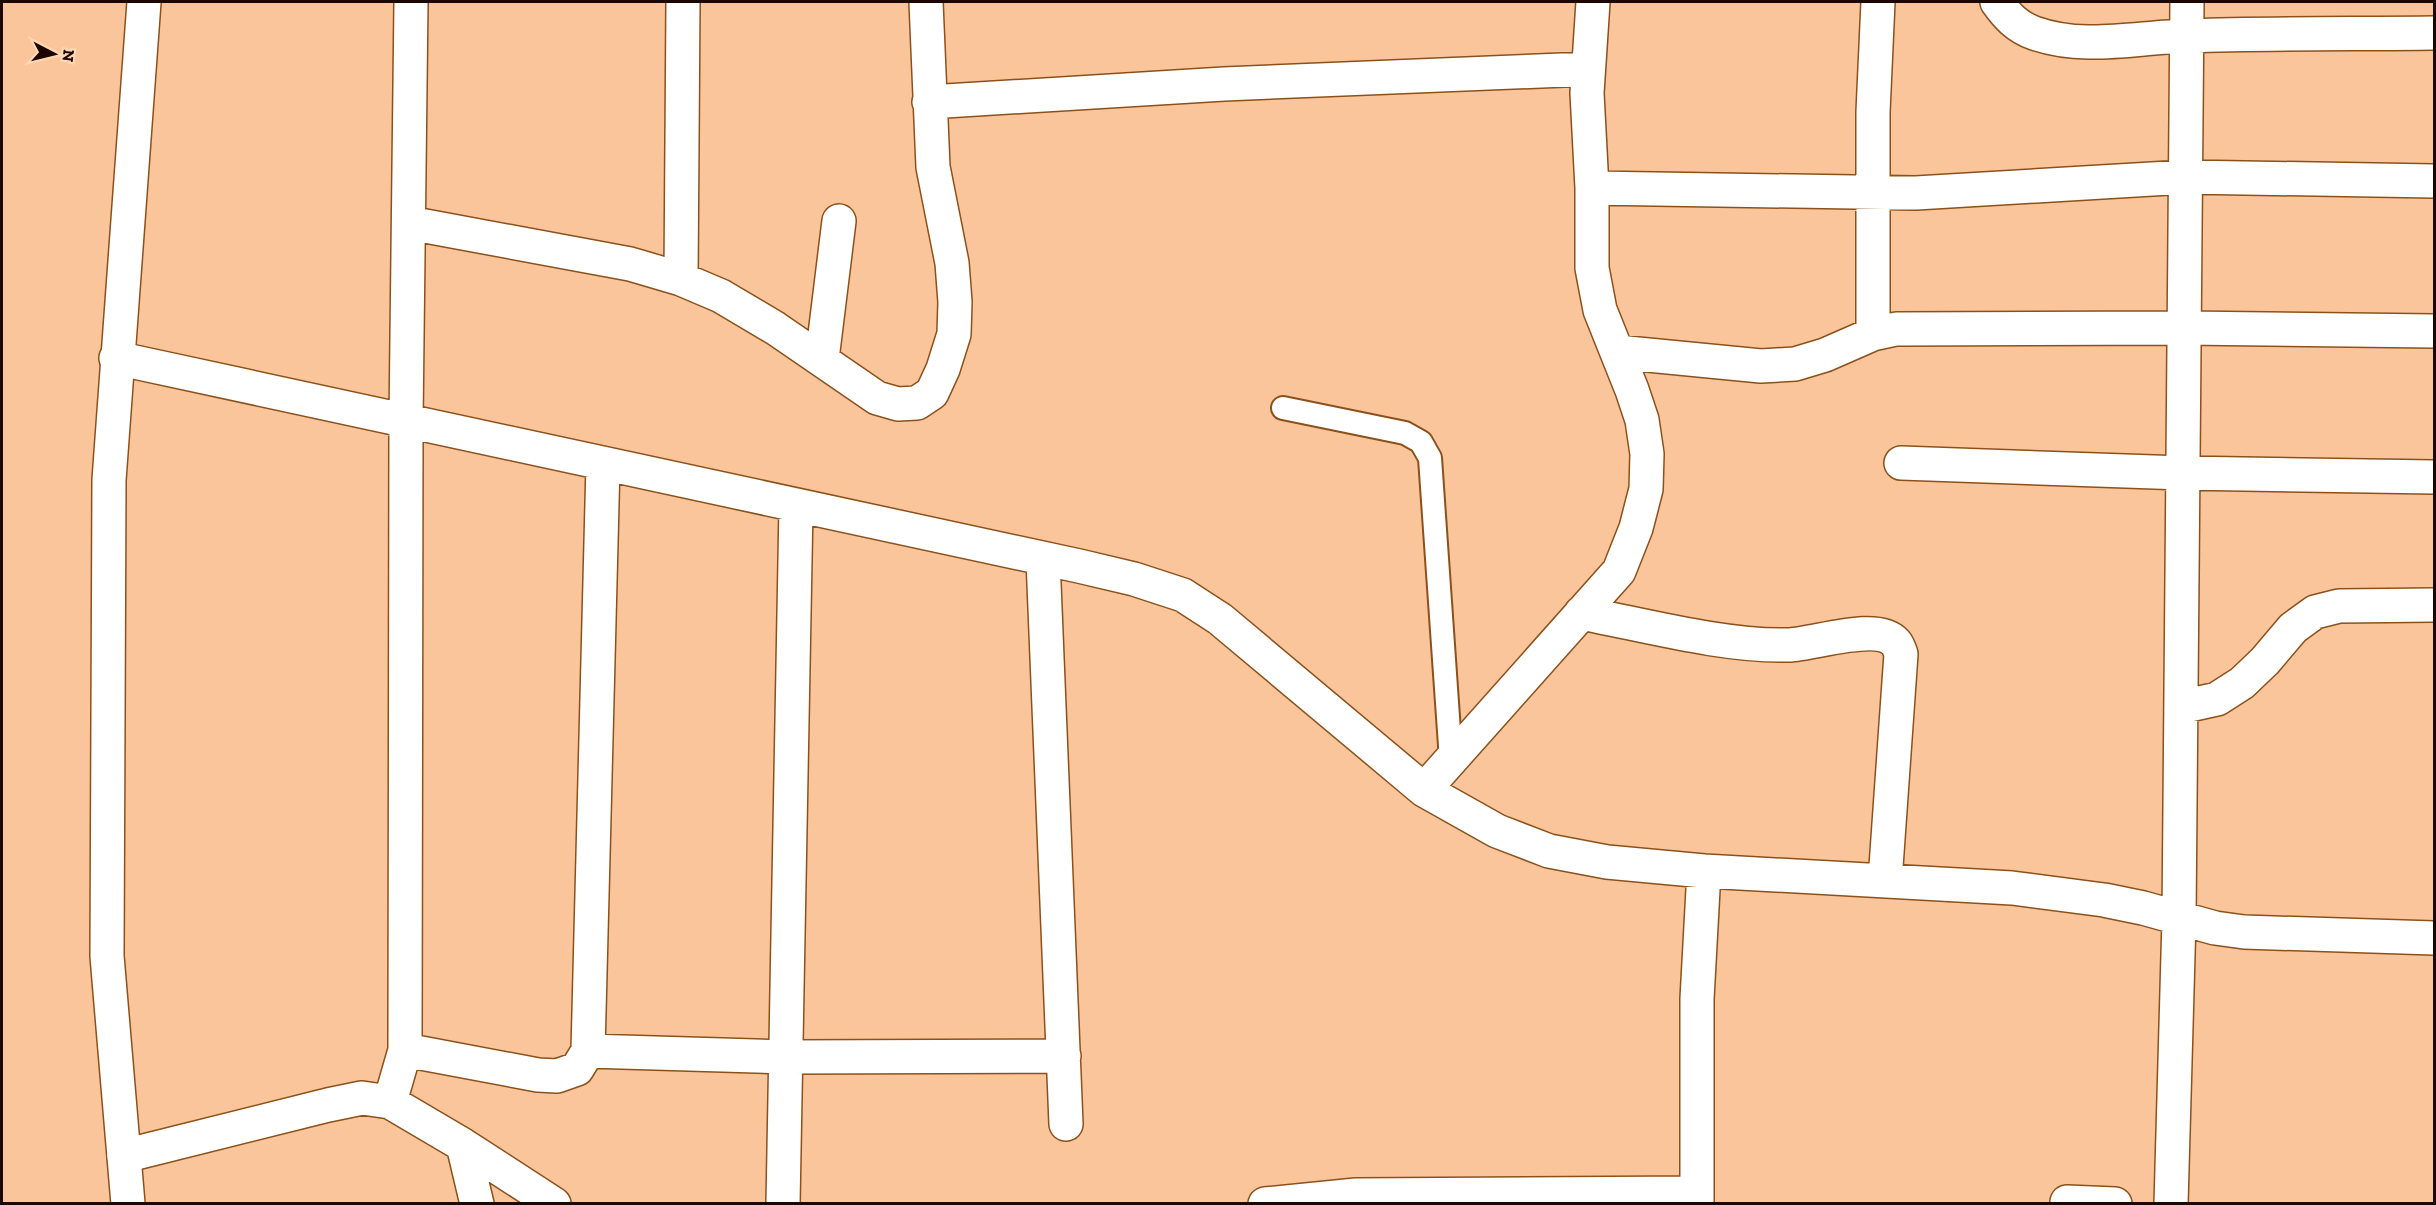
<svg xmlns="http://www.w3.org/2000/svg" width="2436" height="1205" viewBox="0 0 2436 1205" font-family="'Zilla Slab',serif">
<rect width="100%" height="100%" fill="#fbc59b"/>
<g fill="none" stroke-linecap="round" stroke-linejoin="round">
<!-- lane casing -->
<g stroke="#8c511a" stroke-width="26">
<path id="lane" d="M1283,408L1405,433L1421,442L1430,458L1451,760"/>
</g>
<!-- street casing -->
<g stroke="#8c511a" stroke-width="36">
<path id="street" d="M1997,2C2007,16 2017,27 2034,33C2084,51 2137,37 2188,36C2270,33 2352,34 2434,33
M929,102L1224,84L1588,69
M1592,188L1916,193L2186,177L2434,181
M409,223L630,264L681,279L721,296L775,328L877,398L898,404L917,403L932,393L943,369L954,334L955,302L952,263L933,167L926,2
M681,279L683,2
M1873,334V112L1878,2
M1617,352L1761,366L1795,364L1825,355L1873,334L1896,329L2185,328L2434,331
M116,358L1079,566L1134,579L1183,595L1220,619L1424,790L1497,831L1549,851L1607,862L1704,871L2012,888L2104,900L2143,908L2215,928L2244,932L2434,938
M822,359L839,221
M1901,463L2183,473L2434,477
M1043,559L1066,1124
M1581,613C1644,625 1726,647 1789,645C1815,644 1877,622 1895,642C1898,645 1900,651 1901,654L1885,881
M2181,707L2217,699L2242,683L2265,661L2293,628L2315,612L2339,606L2434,605
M1424,790L1619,571L1636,528L1646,489L1647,454L1642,420L1632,390L1600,310L1592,268V188L1587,93L1593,2
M405,1050L538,1075L557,1076L577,1069L588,1051L603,464
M588,1051L786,1057L1064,1056
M390,1102L405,1050L406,421L411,2
M463,1145L477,1204
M124,1156L328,1105L362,1098L390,1102L463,1145L554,1204
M2067,1202L2115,1204
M783,1204L796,506
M1265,1204L1356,1195L1697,1193
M1697,1204V999L1704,871
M2171,1204L2179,919L2187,2"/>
</g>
<!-- secondary casing -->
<g stroke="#8c511a" stroke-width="36">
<path id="secondary" d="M128,1204L107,956L109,480L144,2"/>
</g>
<!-- lane -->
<use href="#lane" stroke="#fff" stroke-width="22"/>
<!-- street -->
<use href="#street" stroke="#fff" stroke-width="33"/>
<!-- secondary -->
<use href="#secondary" stroke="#fff" stroke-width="33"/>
</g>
<!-- border -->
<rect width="2436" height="1205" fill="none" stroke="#1c0600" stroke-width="6"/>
<!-- north arrow -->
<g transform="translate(54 54) rotate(97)" stroke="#ffd6b6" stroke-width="4.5" paint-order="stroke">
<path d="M0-4.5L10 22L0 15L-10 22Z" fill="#1c0600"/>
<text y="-9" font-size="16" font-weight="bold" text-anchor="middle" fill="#1c0600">N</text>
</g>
</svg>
